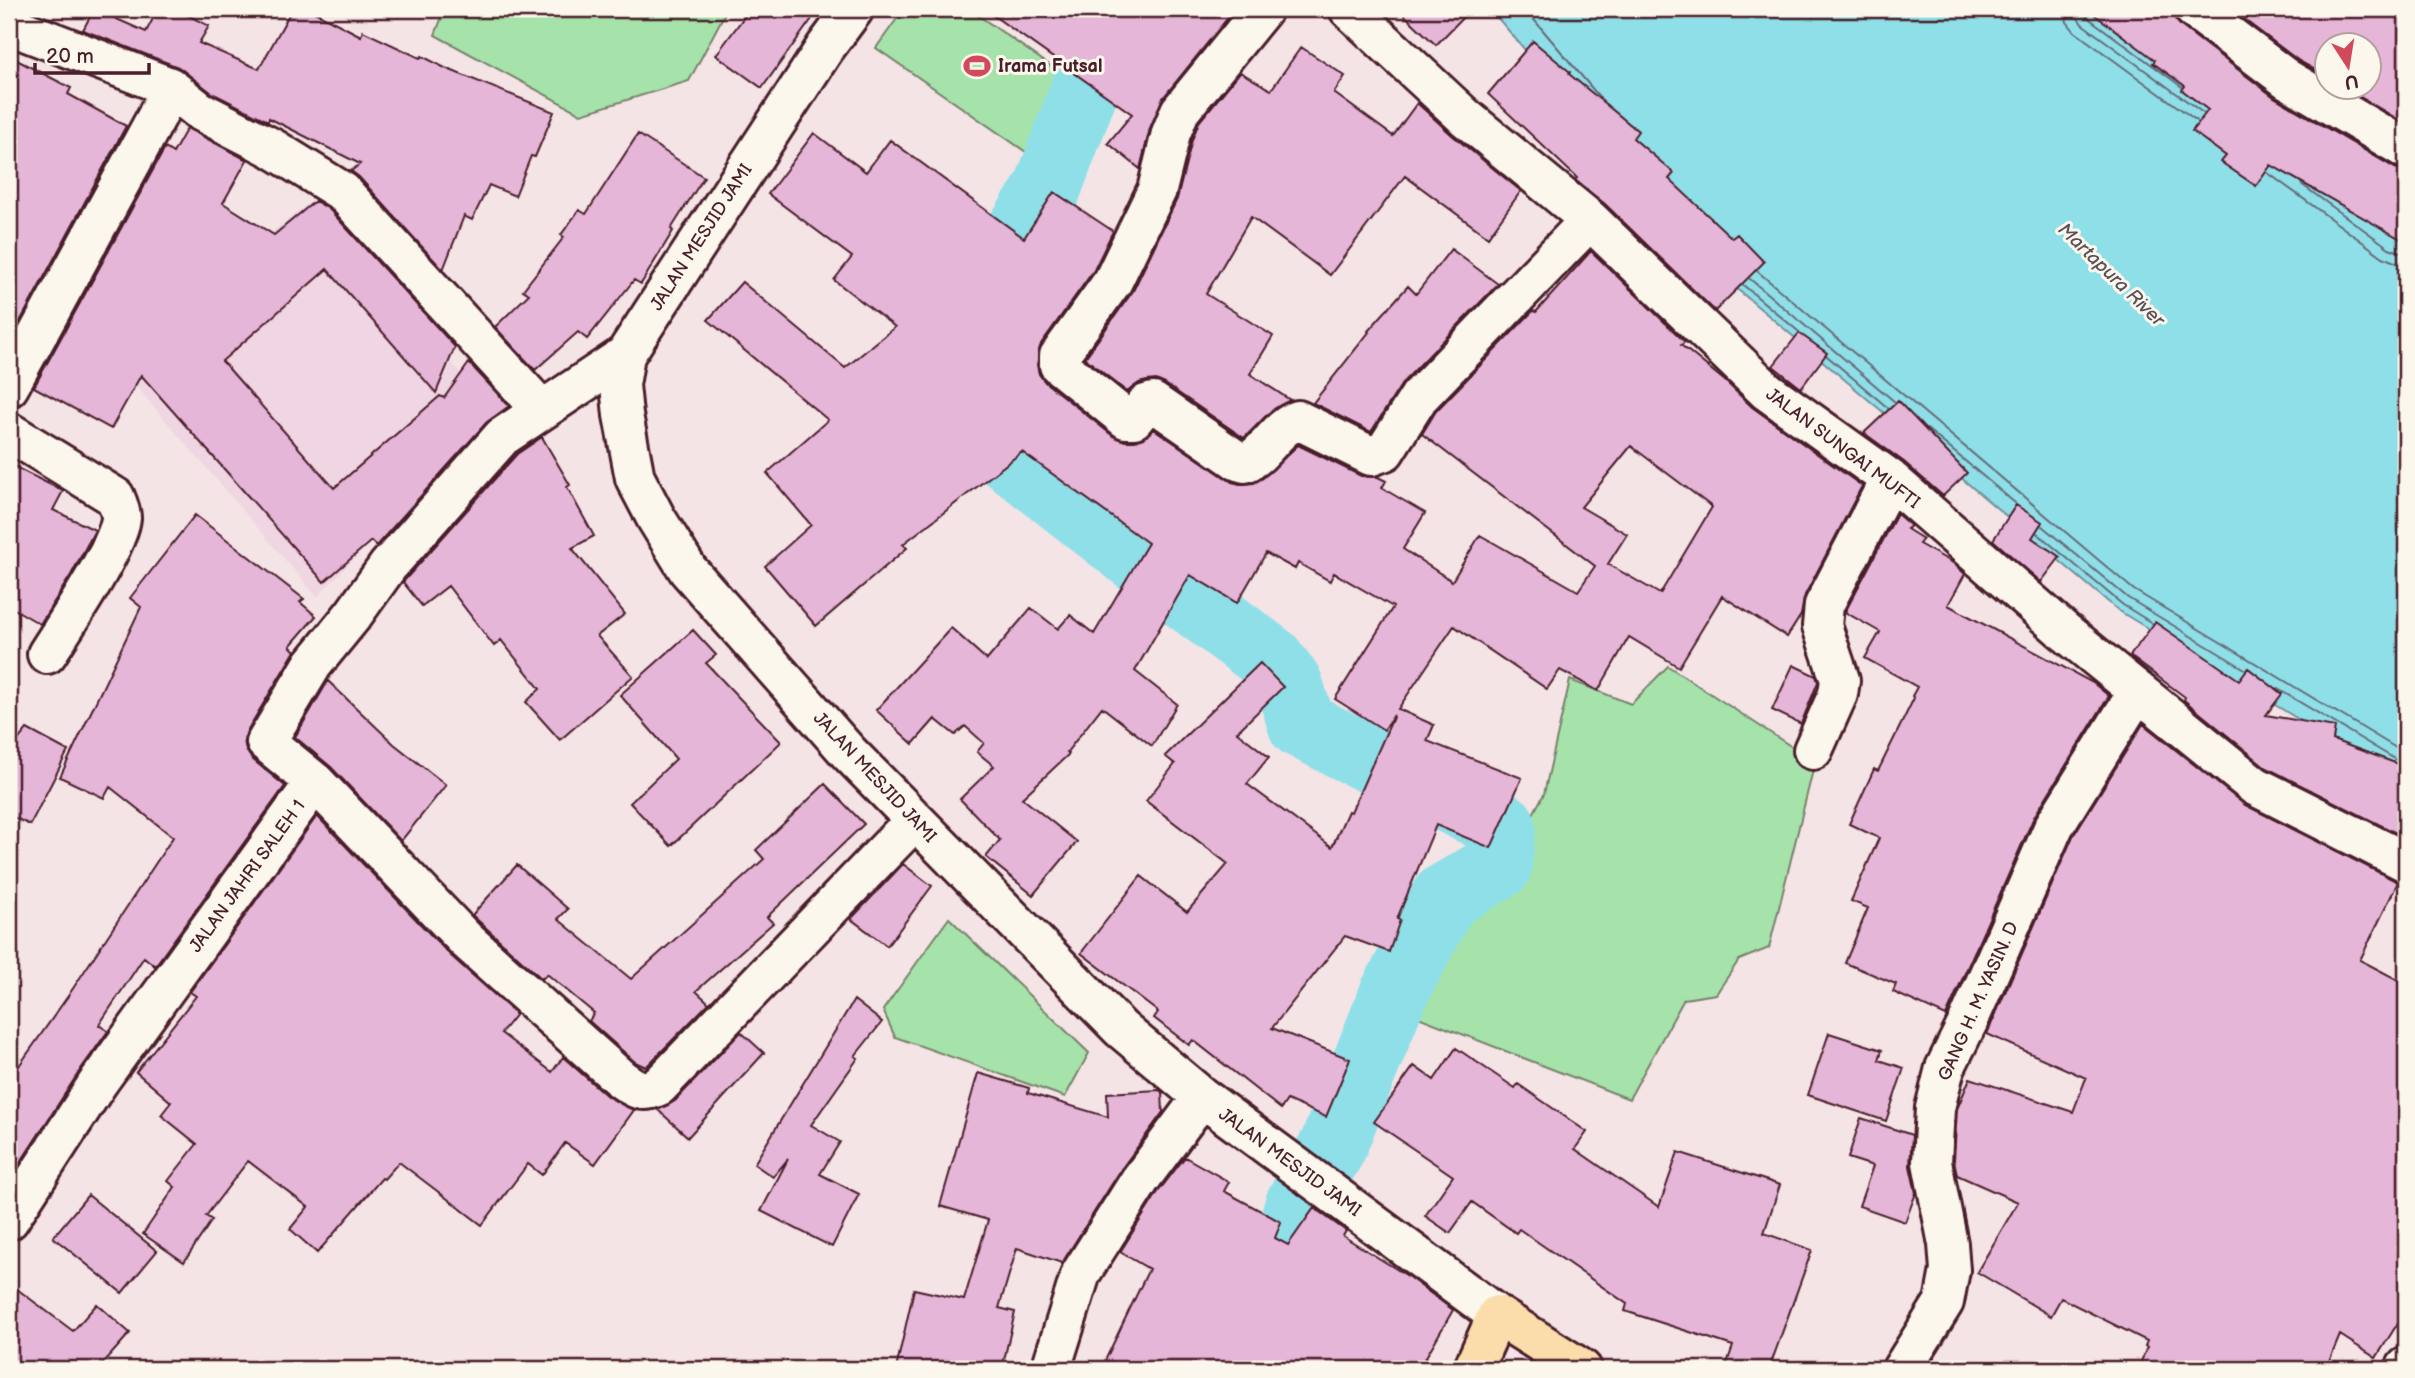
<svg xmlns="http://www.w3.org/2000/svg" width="2415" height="1378" viewBox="0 0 2415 1378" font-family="'Balsamiq Sans',sans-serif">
<rect width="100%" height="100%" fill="#f4e4e6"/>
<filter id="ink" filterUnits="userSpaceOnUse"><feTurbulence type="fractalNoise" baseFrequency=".0143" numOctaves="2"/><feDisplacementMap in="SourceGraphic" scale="14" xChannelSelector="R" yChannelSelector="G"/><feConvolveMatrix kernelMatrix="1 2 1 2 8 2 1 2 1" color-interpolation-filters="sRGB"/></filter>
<g filter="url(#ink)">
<!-- built -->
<path fill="#f0d6e2" d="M312,201L496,414L317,597L111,357Z"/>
<!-- green -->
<path fill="#a5e3ab" stroke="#78816b" stroke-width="2" d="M445,9H727L689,81L581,114L435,35Z
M904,9H969L1078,85L1029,154L876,48Z
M1668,666L1815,762L1769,948L1739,960L1716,994L1684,999L1629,1099L1418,1017L1465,885L1504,867L1544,794L1570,680L1631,704Z
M949,918L1089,1053L1065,1097L895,1037L883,1010Z"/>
<!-- water -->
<path fill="#8fdfe9" stroke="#73929d" stroke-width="2" d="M1490,9H2087L2398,235L2406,239V784L2119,611L1711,267Z"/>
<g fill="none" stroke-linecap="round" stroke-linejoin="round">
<!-- shore -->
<path stroke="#666c77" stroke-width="2" d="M1525,9L1601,99
M2065,9L2067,22L2075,32L2197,121
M2075,9L2077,17L2082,24L2203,113
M2084,9L2087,17L2182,87
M2268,173L2383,257L2397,263L2406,264
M2301,184L2389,248L2406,254
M1757,271L2134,590L2406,754
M1750,279L1895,402
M1743,285L1798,331
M1827,356L1888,408
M1927,429L2015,503
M2042,526L2128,598L2245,669
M2037,533L2123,605L2152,623
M2278,689L2403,764"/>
<!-- river -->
<path stroke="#8fdfe9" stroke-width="68" d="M948,290L999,264L1047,190L1106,32L1120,9
M938,402L1188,598L1271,660L1289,684L1302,725L1502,826L1498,866L1445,897L1393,995L1333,1146L1299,1204L1262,1321L1224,1369"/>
</g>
<!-- building -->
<path fill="#e5b6d8" stroke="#4a1f2b" stroke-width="2" fill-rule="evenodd" d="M94,9L146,32L158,9H176L209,26L199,43L259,69L292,9H309L361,36L363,31L420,58L422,56L445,68L554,112L535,157L531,156L515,196L489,185L472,220L464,216L443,270L359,177L351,171L360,164L269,118L268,121L212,93L178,67L83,30Z
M750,9H819L762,88L716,55Z
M984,9H1235L1163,98L1150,128L1140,169L1108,143L1132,114Z
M1398,9H1471L1436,45Z
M2087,9H2173L2174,18L2181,26L2274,97L2395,168L2406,171V242L2271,165L2256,186L2221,162L2226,156L2192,131L2208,110L2182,90L2185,86L2153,63L2155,60Z
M2230,9H2406V124L2345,88H2370V46H2328V77L2299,61Z
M1533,41L1570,72L1569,74L1638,131L1633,138L1674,173L1669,179L1732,238L1737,234L1764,262L1715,311L1605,204L1575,180L1577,178L1488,94Z
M1301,47L1345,76L1334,93L1393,136L1417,103L1452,135L1521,191L1488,237L1405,176L1330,275L1251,217L1206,294L1273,336L1250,374L1290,400L1271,411L1244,438L1165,384L1156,380L1147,381L1139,383L1127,392L1085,358L1133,291L1177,199L1192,140L1199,122L1240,72L1271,90Z
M9,56L71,88L68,94L126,126L9,342Z
M187,128L247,160L223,203L274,235L315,201L329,209L455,347L436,393L327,269L222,361L334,488L440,396L444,398L469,363L509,406L486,423L376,546L371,541L324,582L141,375L111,429L34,387L165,148L173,153Z
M814,133L866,172L890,140L1024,238L1054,192L1113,231L1094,270L1041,344L1037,365L1039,374L1045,382L1113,436L1125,441H1135L1144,438L1154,429L1232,482L1240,484L1254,483L1263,478L1298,445L1361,476L1378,477L1386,481L1382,488L1425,513L1403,549L1452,581L1480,535L1578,591L1595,566L1422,434L1436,411L1533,311L1536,312L1591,251L1685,342L1681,345L1725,381L1752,407L1862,486L1805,595L1801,615L1787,637L1722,596L1679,667L1629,637L1598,691L1560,670L1547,689L1454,626L1398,709L1434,725L1427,741L1522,778L1491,848L1436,825L1397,919L1400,920L1389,952L1345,936L1272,1028L1350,1059L1326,1117L1287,1100L1281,1109L1193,1040L1189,1045L1154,1018L1158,1012L1081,953L1141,876L1187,912L1228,864L1146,801L1175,764L1165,756L1260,663L1283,687L1237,732L1269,757L1247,784L1332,847L1348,811L1351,812L1394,715L1384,730L1335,699L1393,607L1334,573L1330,581L1298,563L1295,569L1266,553L1237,603L1190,575L1135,671L1177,704L1152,746L1102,707L1067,752L1069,754L1022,798L1077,842L1033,895L986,857L1000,840L960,799L994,766L977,752L984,743L965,726L955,735L935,719L913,744L876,710L951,628L987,660L1031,608L1058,629L1070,615L1094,634L1148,543L1022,452L903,544L907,548L816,626L765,566L811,525L767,473L828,420L708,320L742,282L845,368L895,327L834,280L852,257L768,194ZM1631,446L1712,507L1660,594L1608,564L1627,534L1581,507Z
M638,134L704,177L671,229L673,231L641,284L634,280L587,339L578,332L535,370L495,327L529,294L523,290L564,237L561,235L579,210L586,214Z
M1451,249L1498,284L1403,382L1371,432L1313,403L1369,332L1368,331L1408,286L1416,294Z
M1799,333L1827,353L1801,388L1773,366Z
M1898,401L1967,473L1943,496L1904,462L1864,433Z
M542,437L570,485L567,487L594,536L572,548L625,614L597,636L633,676L560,740L526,702L540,689L501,640L494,646L448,586L422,606L403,582L517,454Z
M9,464L63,491L53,510L95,530L71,575L40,624L9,606Z
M2016,505L2042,522L2032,538L2060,557L2041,582L1993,540Z
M1897,514L1911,526L1907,529L1923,539L1919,544L1953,563L1965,574L1948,605L2093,683L2109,696L2034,817L1946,1016L1893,992L1896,984L1845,963L1868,908L1851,901L1879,838L1849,824L1874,769L1878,771L1914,698L1912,696L1917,687L1865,658L1880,632L1845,612Z
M195,515L304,599L300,602L316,616L290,646L295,651L247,731L244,740L246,750L252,759L285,786L155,966L144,957L99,1025L108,1031L81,1069L9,1180V1080L68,996L173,837L110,787L104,798L60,777L141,607L130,598Z
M2155,622L2239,680L2248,668L2282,694L2266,715L2335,727L2333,740L2406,767V838L2267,768L2184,700L2185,697L2130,656Z
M693,630L716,655L706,663L781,742L671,846L630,803L676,759L620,695Z
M1793,665L1816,676L1818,682L1801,724L1772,710Z
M328,681L394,744L446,785L401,841L331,767L295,737Z
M2143,724L2245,805L2398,882L2360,960L2406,984V1310L2376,1358L2340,1335L2326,1369H2138L2147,1347L2145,1346L2147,1341L2061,1298L2051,1316L1977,1272L2018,1202L1957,1175L1954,1160L1957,1109L1970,1078L2073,1112L2086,1078L1987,1034L2073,836Z
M27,729L68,751L30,825L9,815V751Z
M825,784L864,824L767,917L773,923L696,991L709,1003L646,1067L635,1062L589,1021L594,1013L547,974L542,979L472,915L517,865L568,909L558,919L631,979L764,859L756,850Z
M317,816L450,955L516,1014L501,1033L552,1072L563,1057L608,1097L634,1110L595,1164L565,1143L542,1175L528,1164L482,1225L399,1162L384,1179L382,1178L317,1253L290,1229L308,1207L248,1161L206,1216L212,1220L184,1262L143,1234L175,1187L168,1181L197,1144L161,1115L171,1102L136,1072L196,996L190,992Z
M903,864L932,886L887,946L851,919Z
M854,1000L882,1022L855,1056L858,1058L811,1125L840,1142L820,1174L859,1194L832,1247L761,1211L788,1159L773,1177L754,1164Z
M741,1032L764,1053L688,1137L658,1110L675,1101Z
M1829,1033L1882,1050L1879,1060L1904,1068L1886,1121L1808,1095Z
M1456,1048L1515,1088L1518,1084L1587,1132L1575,1149L1659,1207L1678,1152L1780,1185L1764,1233L1812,1250L1769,1369H1725L1733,1346L1625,1311L1627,1304L1519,1229L1516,1233L1472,1202L1450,1233L1425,1216L1453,1176L1374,1122L1414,1066L1434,1080Z
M978,1073L1029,1088L1028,1093L1108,1117L1107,1093L1159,1090L1162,1092L1163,1112L1122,1168L1062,1263L1017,1248L999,1308L1015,1312L1002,1369H896L914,1289L964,1300L988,1220L940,1206Z
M1861,1118L1912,1135L1910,1166L1916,1193L1905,1222L1859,1206L1873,1166L1848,1158Z
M1185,1157L1229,1182L1224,1191L1281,1222L1275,1238L1288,1245L1314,1208L1346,1231L1343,1236L1406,1275L1453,1310L1419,1369H1101L1149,1269L1120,1252L1158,1192Z
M88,1195L157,1251L122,1293L53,1237Z
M9,1283L73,1331L97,1304L130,1333L98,1369H9Z"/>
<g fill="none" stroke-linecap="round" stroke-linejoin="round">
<!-- minor casing -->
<g stroke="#4a1f2b" stroke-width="44">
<path id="minor" d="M854,9L825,48L625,355L620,385L623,415L635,478L656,518L688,570L849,753L1121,1029L1202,1097L1497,1315
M1263,9L1180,111L1171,133L1157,190L1113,281L1059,356V365L1126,419H1134L1146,404L1153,402L1238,461L1245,463C1267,454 1276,427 1298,420L1371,456L1385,451L1419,397L1590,220
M1349,9L1466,118L1590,220L1767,391L1890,479L2064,631L2255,786L2406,862
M2194,9L2287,79L2406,149
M9,25L170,87L157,116L9,387
M170,87L200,111L272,148L343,192L542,410
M9,432L115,497C118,504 121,511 121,518C119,546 64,627 47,654
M1813,750L1838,694L1840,680L1822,626L1824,605L1890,479
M315,782L466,940L621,1079C635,1089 642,1094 659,1086L915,820
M9,1220L99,1081L315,782L266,742L313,664L353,615L388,566L502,437L625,355
M1051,1369L1081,1273L1140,1180L1202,1097
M1902,1369L1944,1302L1950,1270L1948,1244L1932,1162L1935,1108L1945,1068L1968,1022L2054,826L2138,691
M2405,1369L2406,1367"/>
</g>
<!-- major casing -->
<g stroke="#4a1f2b" stroke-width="44">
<path id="major" d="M1473,1369L1497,1315L1582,1369"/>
</g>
<!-- minor -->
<use href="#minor" stroke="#fbf7ec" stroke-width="38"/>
<!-- major -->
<use href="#major" stroke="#fbddab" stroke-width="38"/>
</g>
</g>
<!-- icons -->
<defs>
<g id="stadium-bare" transform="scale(2.1)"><path d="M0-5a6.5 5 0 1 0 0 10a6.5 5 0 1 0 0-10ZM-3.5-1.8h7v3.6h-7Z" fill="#d1495b" stroke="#fbf7ec" stroke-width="2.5" paint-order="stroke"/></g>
</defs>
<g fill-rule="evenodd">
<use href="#stadium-bare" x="977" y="66"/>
</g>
<g text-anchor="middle" stroke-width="6" stroke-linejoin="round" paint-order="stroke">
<!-- poi labels -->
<g font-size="18" font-weight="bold" fill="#4a1f2b" stroke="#fbf7ec" text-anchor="start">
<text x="998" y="72">Irama Futsal</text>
</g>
<!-- street labels -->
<g font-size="18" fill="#4a1f2b" stroke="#fbf7ec">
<text transform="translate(701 237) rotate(-57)" y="6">JALAN MESJID JAMI</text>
<text transform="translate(1843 448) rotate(37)" y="6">JALAN SUNGAI MUFTI</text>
<text transform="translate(875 777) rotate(47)" y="6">JALAN MESJID JAMI</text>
<text transform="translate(247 876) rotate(-54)" y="6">JALAN JAHRI SALEH 1</text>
<text transform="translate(1978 1001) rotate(-66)" y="6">GANG H. M. YASIN. D</text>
<text transform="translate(1290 1162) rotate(36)" y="6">JALAN MESJID JAMI</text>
</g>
<!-- water labels -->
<g font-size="19" font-style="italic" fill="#5b4f5a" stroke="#fbf7ec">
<text transform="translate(2112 274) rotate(44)" y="7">Martapura River</text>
</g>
</g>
<!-- margin -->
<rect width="2415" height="1378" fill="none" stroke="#fbf7ec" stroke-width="35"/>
<rect x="18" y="18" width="2380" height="1343" fill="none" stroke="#4a1f2b" stroke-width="2.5" filter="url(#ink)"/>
<!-- north arrow -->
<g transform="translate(2348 66) rotate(168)"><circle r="33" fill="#fbf7ec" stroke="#b4a19f" stroke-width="2"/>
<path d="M0-5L12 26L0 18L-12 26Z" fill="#d1495b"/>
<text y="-10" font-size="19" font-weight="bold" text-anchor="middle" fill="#4a1f2b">U</text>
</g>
<!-- scale -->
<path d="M35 63v10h114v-10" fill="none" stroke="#4a1f2b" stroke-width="3.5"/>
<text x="46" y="63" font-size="21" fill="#4a1f2b" stroke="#fbf7ec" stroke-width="5" paint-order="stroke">20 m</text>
</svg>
